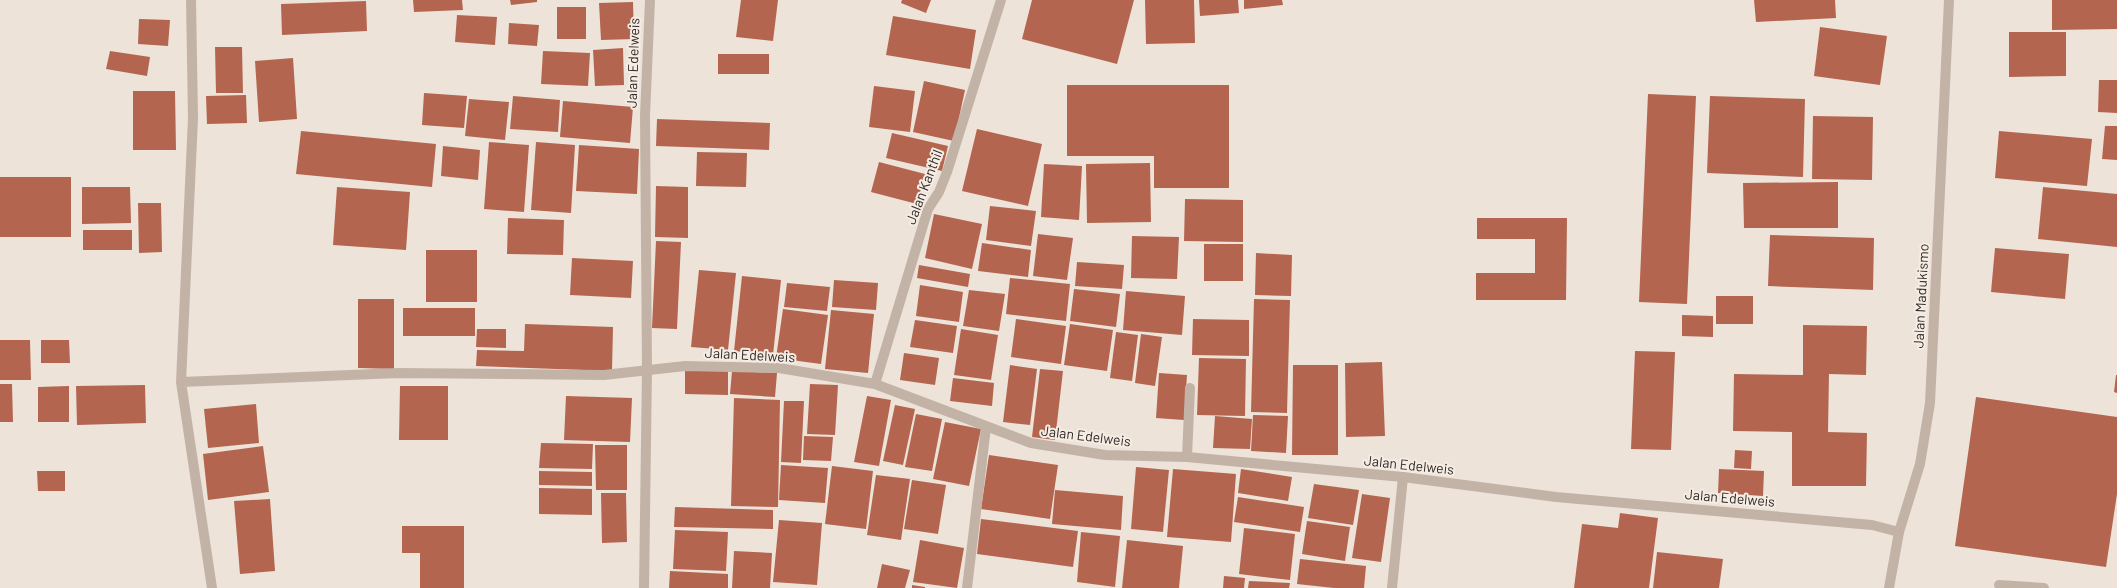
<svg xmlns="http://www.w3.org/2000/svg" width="2117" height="588" viewBox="0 0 2117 588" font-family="Barlow,sans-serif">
<rect width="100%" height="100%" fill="#ede3d9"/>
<!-- building -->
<path fill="#b4654f" d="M413,0H462L463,10L414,12Z
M510,0H537V2L511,5Z
M741,0H778L773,41L736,37Z
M902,0H931L926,13L901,3Z
M1032,0H1134L1117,64L1022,39Z
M1145,0H1194L1195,43L1146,44Z
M1199,0H1238L1239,13L1200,16Z
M1244,0H1282L1283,5L1244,9Z
M1754,0H1835L1836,18L1756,22Z
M2052,0H2117V29L2052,30Z
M366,1L367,31L282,35L281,4Z
M633,2L634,39L601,40L599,3Z
M557,7H586V39H557Z
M457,15L497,17L495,45L455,42Z
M893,16L976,30L970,69L886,55Z
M139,19L170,20L168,46L138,44Z
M509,23L539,25L537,46L508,44Z
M1820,27L1887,36L1880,85L1814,76Z
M2009,32H2066V76L2009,77Z
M215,47H242L243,93H216Z
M623,48L624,85L595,86L593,50Z
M110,51L150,57L147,76L106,69Z
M543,51L590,53L588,86L541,84Z
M718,54H769V74H718Z
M293,58L297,119L259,122L255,61Z
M2099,80H2117V113L2098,112Z
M924,81L965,90L954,141L913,132Z
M1067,85H1229V188H1154V156H1067Z
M874,86L915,91L910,132L869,127Z
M133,91H175L176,150H133Z
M424,93L467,96L464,128L422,125Z
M1648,94L1696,96L1687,304L1639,302Z
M246,95L247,123L207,124L206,96Z
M513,96L560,100L558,132L510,129Z
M1710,96L1805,99L1803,177L1707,173Z
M469,99L509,102L505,140L465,136Z
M563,101L633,107L630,143L560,137Z
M1813,116L1873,117L1872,180L1812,179Z
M657,119L770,123L769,150L656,146Z
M2105,126H2117V160L2102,159Z
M977,129L1042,144L1028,206L962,191Z
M301,131L436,144L432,187L296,174Z
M1999,131L2092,139L2087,186L1995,178Z
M892,133L948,146L942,171L886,158Z
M489,142L529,145L524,212L484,209Z
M536,142L575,145L571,213L531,210Z
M579,145L639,149L637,194L576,191Z
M443,146L480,150L478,180L441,176Z
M697,152L747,153L746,187L696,186Z
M879,162L925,174L917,204L871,192Z
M1150,163L1151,222L1087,223L1086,164Z
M1044,164L1082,166L1079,220L1041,217Z
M0,177H71V237H0Z
M1838,182V228H1744L1743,183Z
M656,186L688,187V238L655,237Z
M82,187H130L131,223L82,224Z
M337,187L410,192L406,250L333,245Z
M2043,187L2117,194V247L2038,239Z
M1185,199L1243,200V242L1184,241Z
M138,203H161L162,252L139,253Z
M990,206L1036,211L1031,246L986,240Z
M934,214L982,224L972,269L925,258Z
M508,218L564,220L563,255L507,254Z
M1477,218H1567L1566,300H1476V273H1535V239H1477Z
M83,230H132V250H83Z
M1038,234L1073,238L1067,280L1033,276Z
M1770,235L1874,238L1873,290L1768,286Z
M1132,236L1179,237L1177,279L1131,278Z
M656,241L681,242L677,329L652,328Z
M982,243L1031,250L1028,277L978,271Z
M1204,244H1243V281H1204Z
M1995,248L2069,254L2065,299L1991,292Z
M426,250H477V302H426Z
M1256,253L1292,255L1291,296L1255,295Z
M572,258L633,261L631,298L570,295Z
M1077,262L1124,265L1122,289L1075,286Z
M919,265L970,274L968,287L917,278Z
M699,270L736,273L728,350L691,347Z
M742,276L781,280L773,355L734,351Z
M1010,278L1070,284L1066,321L1006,314Z
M834,280L878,283L876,310L832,307Z
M787,283L830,287L827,311L784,307Z
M920,285L963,292L959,322L916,316Z
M1074,289L1120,294L1116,327L1070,321Z
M969,290L1005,294L999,331L963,326Z
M1126,291L1185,296L1182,335L1123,330Z
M1716,296H1753V324H1716Z
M358,299H394V369L358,368Z
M1254,299L1290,300L1287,413L1251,412Z
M403,308H475V336H403Z
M783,309L828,315L821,364L776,358Z
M831,310L874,314L868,373L825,369Z
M1682,315L1713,316V337L1682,336Z
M1016,319L1066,326L1061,364L1011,357Z
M1193,319L1249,320V356L1192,355Z
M915,320L957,326L953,353L910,347Z
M525,324L613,327L612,371L476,366L477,350L524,351Z
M1070,324L1113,330L1107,371L1064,365Z
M1803,325L1867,326L1866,375L1829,374L1828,432L1867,433L1866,486H1792V432L1733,431L1734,374L1803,375Z
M477,329H506V348L476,347Z
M961,329L998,335L991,380L954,375Z
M1116,332L1138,335L1132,381L1110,378Z
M1141,334L1162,337L1155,386L1135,383Z
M0,340H30L31,380H0Z
M41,340H69L70,363H41Z
M1635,351L1675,352L1671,450L1631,449Z
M904,353L939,358L935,385L900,380Z
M1199,358L1246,359L1245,416L1197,415Z
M1382,362L1385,436L1346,437L1345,363Z
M1010,365L1037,369L1030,425L1003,422Z
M1293,365H1338V455H1292Z
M685,369L728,370V395L685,394Z
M1040,369L1063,371L1055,440L1032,437Z
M732,371L777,373L775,397L730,394Z
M1159,373L1187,375L1184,420L1156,418Z
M2116,375H2117V393L2114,392Z
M953,378L994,383L992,406L950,401Z
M0,384H12L13,422H0Z
M810,384L838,385L835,435L807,434Z
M145,385L146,423L77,425L76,386Z
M69,386V422H38V387Z
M400,386H448V440H399Z
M566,396L632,398L630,442L564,440Z
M867,396L891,400L879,466L854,462Z
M1976,397L2117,417V494L2106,567L1955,546Z
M734,398L780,400L778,507L731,506Z
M784,401H804L801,463L781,462Z
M256,404L259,443L208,448L204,409Z
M895,405L915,409L903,465L883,461Z
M916,414L942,419L932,471L905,467Z
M1253,415L1288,416L1286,453L1251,451Z
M1215,416L1252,419L1250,449L1213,448Z
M945,422L981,429L969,486L933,479Z
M804,436L833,437L831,461L803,460Z
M541,443L593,444L592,469L539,468Z
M595,445H627V490H596Z
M263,446L269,492L208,500L203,454Z
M1735,450L1752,451L1751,469L1734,468Z
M989,455L1058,465L1050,519L981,509Z
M781,465L828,468L825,503L779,500Z
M832,466L873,471L866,529L825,524Z
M1136,467L1169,470L1163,532L1131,529Z
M1173,469L1236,474L1231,542L1167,537Z
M1241,469L1292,477L1288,501L1238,493Z
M1719,469L1764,471L1763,496L1718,493Z
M37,471H65V491H38Z
M539,471L592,472V486L539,485Z
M876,475L910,479L901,540L867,535Z
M912,480L946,485L938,534L904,529Z
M1314,484L1359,490L1353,525L1308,518Z
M539,488L592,489V515L539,514Z
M1055,490L1123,496L1121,530L1052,524Z
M601,493H626L627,542L602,543Z
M1362,494L1390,498L1381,562L1352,558Z
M1238,497L1304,507L1300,532L1234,522Z
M270,499L275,571L240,574L234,501Z
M675,507L773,510V529L674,527Z
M1620,513L1658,518L1649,588H1574L1582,524L1618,528Z
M981,519L1078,531L1073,567L977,554Z
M779,520L822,523L817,585L773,582Z
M1307,521L1350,527L1345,561L1302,554Z
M402,526H464V588H420V553H402Z
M1244,528L1295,534L1290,580L1239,574Z
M675,530L728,532L726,571L673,569Z
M1081,532L1120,536L1115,587L1077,582Z
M920,540L964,548L957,588L913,582Z
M1127,540L1183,546L1179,588H1122Z
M734,551L772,553L770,588H732Z
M1657,552L1723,559L1719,588H1653Z
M1300,559L1366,566L1364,588H1334L1297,584Z
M882,564L910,570L905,588H877Z
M670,571L728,574V588H669Z
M1224,576L1245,578L1244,588H1223Z
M1249,581L1290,583L1289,588H1248Z
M912,585L925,587V588H912Z"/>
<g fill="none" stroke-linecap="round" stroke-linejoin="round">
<!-- service -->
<path stroke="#c3b3a7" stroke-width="10" d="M1187,457L1190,388
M1999,585L2044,588
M1392,588L1403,477"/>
<!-- minor -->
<path stroke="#c3b3a7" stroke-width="10" d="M191,0L193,118L181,382L212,588
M181,382L398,373L604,375L685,366L779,368L875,384L1031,443L1105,455L1187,457L1403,477L1556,497L1872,525L1899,532
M875,384L928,209L939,192L947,172L1001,0
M644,588L647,369L645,116L650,0
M967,588L986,427"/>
<!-- tertiary -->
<path stroke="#c3b3a7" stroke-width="10" d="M1889,588L1899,532L1920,464L1930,403L1949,0"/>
</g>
<g text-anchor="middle" stroke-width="4" stroke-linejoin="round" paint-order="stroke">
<!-- street labels -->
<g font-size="14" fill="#312926" stroke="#f5ede4">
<text transform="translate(633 63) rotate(-88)" y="5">Jalan Edelweis</text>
<text transform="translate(924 187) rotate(-69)" y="5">Jalan Kanthil</text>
<text transform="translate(1921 296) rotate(-87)" y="5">Jalan Madukismo</text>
<text transform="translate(750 355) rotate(3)" y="5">Jalan Edelweis</text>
<text transform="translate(1086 436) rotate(7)" y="5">Jalan Edelweis</text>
<text transform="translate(1409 465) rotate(6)" y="5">Jalan Edelweis</text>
<text transform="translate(1730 498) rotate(5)" y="5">Jalan Edelweis</text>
</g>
</g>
</svg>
